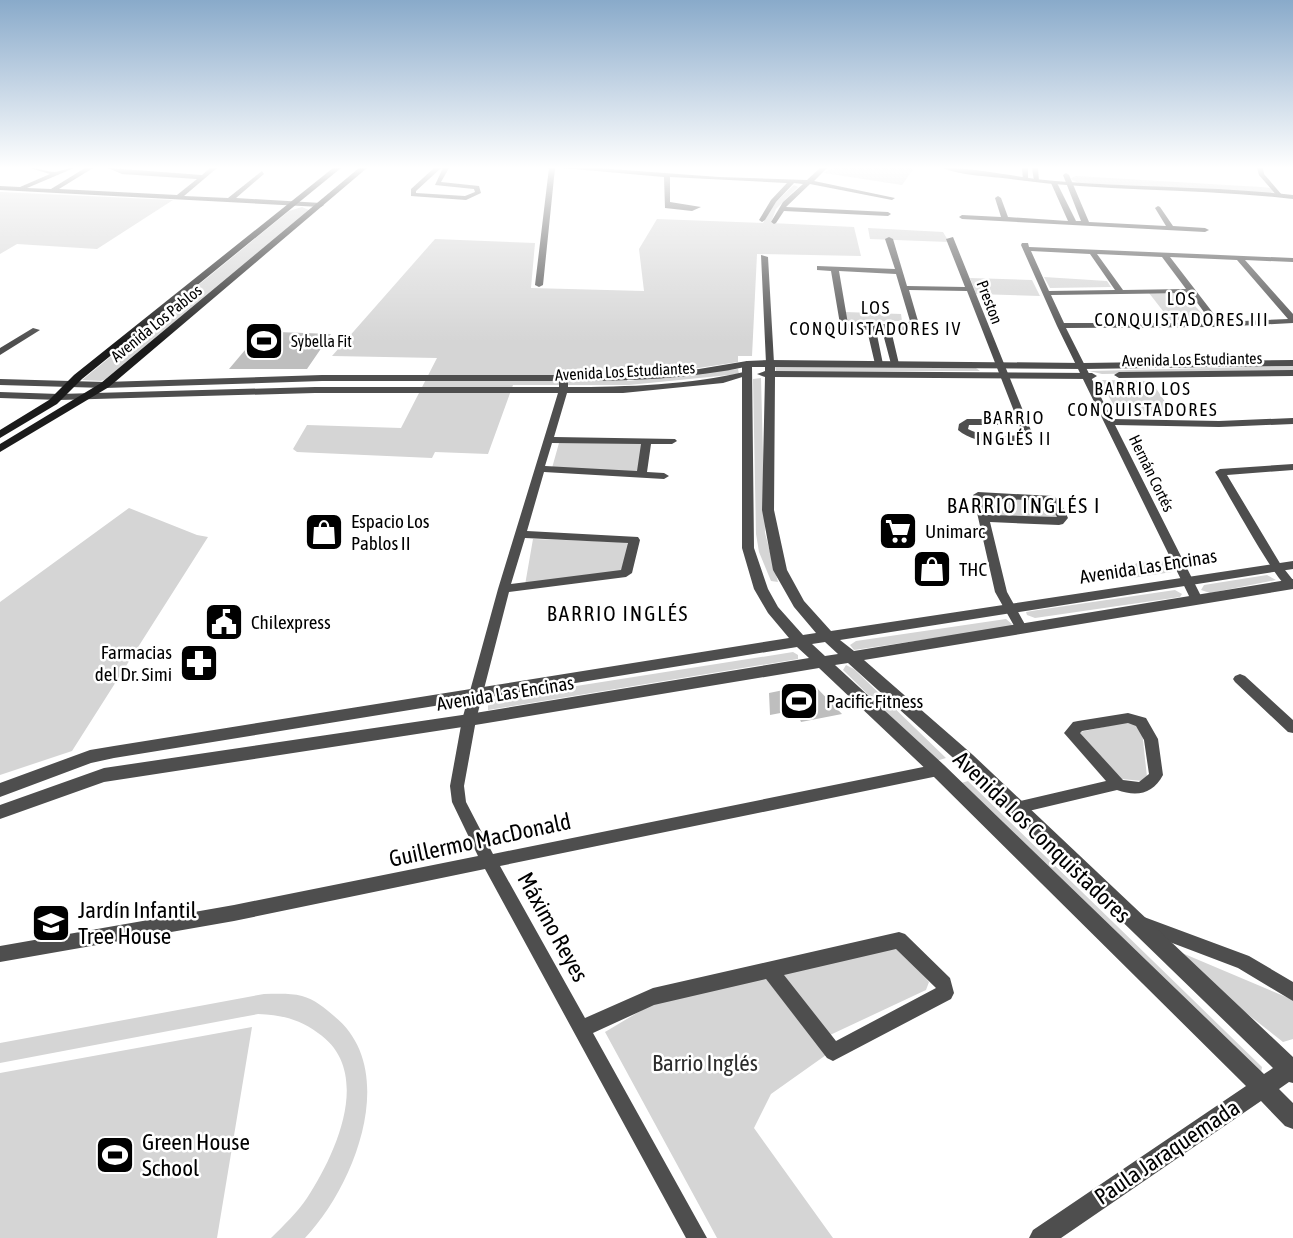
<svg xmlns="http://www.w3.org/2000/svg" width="1293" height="1238" viewBox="0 0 1293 1238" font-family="'Asap Condensed',sans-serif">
<rect width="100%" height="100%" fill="#fff"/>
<!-- green -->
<path fill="#d5d5d5" d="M832,168H914L902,185L824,173Z
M1076,176L1261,187L1271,188L1274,193L1079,183L1072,180L1071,178Z
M794,185L798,187L776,209L771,223L854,227L861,256L757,254L752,356H738V362L679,371L628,374L627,381L738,369L739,374L629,385H513L488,454L435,452L432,458L297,452L293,449L307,425L401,428L437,358L332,356L435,239L535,243L531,288L644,291L639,249L657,219L763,223L775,203Z
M0,192L173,200L97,249L17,244L0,254Z
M302,207L311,211L113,377L101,381L82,380L289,211Z
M868,228L943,232L949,242L870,239Z
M1044,277L1107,281L1111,287L1050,288Z
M970,278L1032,280L1040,296L976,294Z
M1149,293L1184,294L1208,320H1170Z
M845,312L901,314L902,321L851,322L846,320Z
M775,366L976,368L980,371H776Z
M1293,366V371H1281L1102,374L1089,371Z
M761,378L765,533L778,582L771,581L759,552L756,534L753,379Z
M1099,380L1151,381L1174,415L1119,414Z
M559,443H642L639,472L552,468Z
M988,498L1049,500L1059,517L996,516L990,512Z
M129,508L197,535L208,537L72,751L0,775V602Z
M533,539L624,542L629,544L621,571L525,585Z
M1167,561L1172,572L1132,578L1128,568L1137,563Z
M1267,575L1276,580L1210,593L1201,590L1204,585Z
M1175,590L1182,594L1180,597L1035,618L1027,615L1026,612L1038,610Z
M1006,619L1012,624L1010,627L854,650L850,645L856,641Z
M793,652L798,655V659L488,710V700Z
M846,665L854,669L946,758L936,761L843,670Z
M1127,722L1134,723L1142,731L1147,777L1142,781L1122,779L1081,739L1080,732Z
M968,781L1262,1067L1261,1073L958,784Z
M1156,942L1291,999L1293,1001V1039L1283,1042Z
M896,945L929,982L926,990L830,1035L781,975Z
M763,975L826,1055L771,1094L754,1128L833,1238H717L605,1032L657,1001Z
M264,994C277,994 290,993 302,996C314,999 325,1008 334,1016C401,1070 354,1187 305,1238H271C284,1225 297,1213 307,1198C336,1154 374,1071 318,1033C299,1019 282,1015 258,1014L0,1063V1043Z
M252,1027L217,1238H0V1073Z"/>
<!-- building -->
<path fill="#bebebe" d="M261,331L278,332L331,334L307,369H229Z
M813,684L842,714L801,722L796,710L770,715L769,693Z"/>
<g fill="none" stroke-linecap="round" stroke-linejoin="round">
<!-- minor -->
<path fill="#4e4e4e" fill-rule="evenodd" d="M30,168C38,168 48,172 55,172C62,171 67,168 74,168L27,188L51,189L85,168H93L59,189L177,195L197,179L122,174L108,168L202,175L210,168H217L184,196L228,198L262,171L264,174L236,198L321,203L324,205L321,207L0,190V186L20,187L50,174Z
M434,168H441L416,191V193L465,196L475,192L474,189L435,185L443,168H449L441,182L479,186L481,193L466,200L411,196V189Z
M549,168H555L543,285L539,287L535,285Z
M563,168H597L719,177L807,180L820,168H827L814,181L895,198L892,200L810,184L786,207L888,212L891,214L888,216L784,211L776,223L774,224L771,222L783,202L803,184L794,183L776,202L765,220L762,222L759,220L771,200L787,183L670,177V202L701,207L692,211L665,208L664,177Z
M1022,168H1028V181L1023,180Z
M1032,168H1038L1039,182L1034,181Z
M1257,168H1263L1264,174L1282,195V197H1278L1259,175Z
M1066,173L1069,175L1089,222L1166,226L1155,208L1158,206L1160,207L1173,226L1205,228L1209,230L1205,232L962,219L959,217L962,215L1001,217L995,198L998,196L1001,198L1008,217L1068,221L1051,183L1054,181L1057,183L1076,221H1081L1063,175Z
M889,237L893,239L907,286L965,287L946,239L953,237L1032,433L1030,437C1011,445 975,445 958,430L959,424L967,419H1017L967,291L909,290L918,321L915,324H927L931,327L927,330H891L899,364L898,366L891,364L882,330H876L883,364L879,367L875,364L867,330L824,329V325L840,324L831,271L817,270V266L895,269L885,239ZM839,271L896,274L910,321L906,324H848ZM969,425H1019L1022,434C1005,438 983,437 968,429Z
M1022,243H1028L1029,247L1293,258V262L1245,260L1293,314V323L1218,327L1066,328L1112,419L1219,421L1293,418V424L1219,427L1115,425L1203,600L1201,603L1197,604L1191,600L1057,326L1021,245ZM1031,251L1090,254L1115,290L1049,291ZM1097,254L1162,257L1186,289L1123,290ZM1170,257L1237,260L1288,319L1220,322ZM1190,293L1212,323H1064L1051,295Z
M761,255L768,257L774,363L770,366L766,363Z
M33,328L40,330L0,355V348Z
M747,361L750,362V366C690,379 630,381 568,381V387C628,387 690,385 748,371L752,374L723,383L623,393H567L554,437L675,439L677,441L672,444H651L647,472L664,473L669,476L664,479L544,472L527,531L638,537L640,540L632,573L626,577L509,592L476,720L464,786L466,802L493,854L938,764L943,766L945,770L943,774L938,776L500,866L585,1018L653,988L899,932L905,934L950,978L954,993L951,999L833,1061L827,1058L766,979L654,1005L593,1033L707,1238H686L485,869L234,921L0,962V946L234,905L478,856L452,802L450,786L462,720L498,589L558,393H315L59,400L0,398V392L59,394L315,387H559V381H322L105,388L0,385V379L105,382L322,375H635L687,371ZM552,443L641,444L637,471L545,466ZM525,538L628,543L621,570L511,584ZM896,949L936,988L836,1041L784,975Z
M1293,464V470L1227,475L1281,565L1293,580V587C1291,587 1289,588 1288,587C1277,584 1225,488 1215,472L1220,469Z
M978,492L1053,496L1060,501L1068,518L1063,524L1059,525L990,522L1007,592L1027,628L1025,631H1017L995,592L973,495ZM984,498L1046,501L1051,505L1057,517L988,515Z
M1240,674L1245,676L1293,720V733L1288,732L1235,682L1233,679L1235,676Z
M1128,713L1146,718L1158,739L1163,775C1153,794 1137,797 1117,790L1016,814L1011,812L1009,808L1011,804L1016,802L1106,781L1064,733L1073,722L1078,721ZM1128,723L1136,726L1144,740L1149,774L1139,782L1123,780L1080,733L1082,731Z
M1144,917L1249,956L1293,982V1001L1238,968L1138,930L1136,925L1138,920Z"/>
<!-- tertiary -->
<path fill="#4e4e4e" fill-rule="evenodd" d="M943,168C981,168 1018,178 1055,181C1135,188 1214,186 1293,195V199C1199,188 1105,192 1011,179C990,176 962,176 943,168Z
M770,360L1083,363L1293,360V366L1083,369L775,367V371L1092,373L1097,376L1092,379L775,377L774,510L787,570L804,601L831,631L1293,561V569L840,640L854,651L1293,579V589L864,660L973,755L1293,1057V1083L1289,1082L1279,1089L1293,1103V1129L1285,1126L1261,1101L1061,1238H1029L1033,1230L1246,1086L932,775L819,668L469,726L104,782L0,819V805L104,768L469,714L809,658L797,647L114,758L91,763L0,797V783L90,750L114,746L789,638L768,613L754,589L742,548V364L747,361ZM752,367H765V371L757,374L765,377L762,510L773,570L794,607L816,633L803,635L778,607L768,589L754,548ZM825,642L838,654L825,656L812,644ZM848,663L961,765L1273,1068L1264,1074L944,765L835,665Z
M1293,370V376L1119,378L1114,375L1119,372Z"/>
<!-- secondary -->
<path fill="#1b1b1b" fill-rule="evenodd" d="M333,168H341L82,379L57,404L0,438V430L49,400L74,375Z
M359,168H367L109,387L0,452V444L101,383Z"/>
</g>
<!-- sky -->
<linearGradient id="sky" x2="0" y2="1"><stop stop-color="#89aaca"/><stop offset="0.49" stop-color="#fff"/><stop offset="1" stop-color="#fff" stop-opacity="0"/></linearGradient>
<rect width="1293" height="342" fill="url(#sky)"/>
<!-- icons -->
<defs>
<g id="stadium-square" transform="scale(2.0125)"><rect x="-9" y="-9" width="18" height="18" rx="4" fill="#000" stroke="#fff"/><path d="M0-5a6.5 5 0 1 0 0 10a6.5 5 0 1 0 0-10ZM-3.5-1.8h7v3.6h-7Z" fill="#fff"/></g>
<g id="supermarket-square" transform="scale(2.0125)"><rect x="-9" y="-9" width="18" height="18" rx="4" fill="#000" stroke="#fff"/><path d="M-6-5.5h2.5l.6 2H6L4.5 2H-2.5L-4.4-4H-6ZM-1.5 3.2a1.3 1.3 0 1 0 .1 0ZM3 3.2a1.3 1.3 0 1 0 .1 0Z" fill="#fff"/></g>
<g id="shop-square" transform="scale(2.0125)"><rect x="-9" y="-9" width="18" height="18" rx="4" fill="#000" stroke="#fff"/><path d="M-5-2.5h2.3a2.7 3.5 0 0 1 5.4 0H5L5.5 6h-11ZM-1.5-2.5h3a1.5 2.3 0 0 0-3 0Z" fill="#fff"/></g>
<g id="civic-square" transform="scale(2.0125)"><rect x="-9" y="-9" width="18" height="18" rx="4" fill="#000" stroke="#fff"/><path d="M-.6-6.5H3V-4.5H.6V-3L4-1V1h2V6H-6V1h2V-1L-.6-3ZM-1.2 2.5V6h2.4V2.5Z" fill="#fff"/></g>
<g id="pharmacy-square" transform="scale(2.0125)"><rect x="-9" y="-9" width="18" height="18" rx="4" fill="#000" stroke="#fff"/><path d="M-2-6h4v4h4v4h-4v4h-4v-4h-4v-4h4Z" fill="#fff"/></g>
<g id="school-square" transform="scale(2.0125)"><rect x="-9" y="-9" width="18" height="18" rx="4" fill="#000" stroke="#fff"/><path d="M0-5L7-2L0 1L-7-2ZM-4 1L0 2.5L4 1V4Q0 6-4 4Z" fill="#fff"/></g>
</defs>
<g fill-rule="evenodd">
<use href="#stadium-square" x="264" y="341"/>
<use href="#supermarket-square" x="898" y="531"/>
<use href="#shop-square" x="324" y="532"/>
<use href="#shop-square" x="932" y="569"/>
<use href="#civic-square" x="224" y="622"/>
<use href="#pharmacy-square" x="199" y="663"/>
<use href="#stadium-square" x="799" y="701"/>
<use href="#school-square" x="51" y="923"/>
<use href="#stadium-square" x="115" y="1155"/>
</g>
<g text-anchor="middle" stroke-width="5" stroke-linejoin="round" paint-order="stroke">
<!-- far-street labels -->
<g font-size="16" fill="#000" stroke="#fff">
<text transform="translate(990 302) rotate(69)" y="6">Preston</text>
<text transform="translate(156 323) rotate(-39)" y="6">Avenida Los Pablos</text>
<text transform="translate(1192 359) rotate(-1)" y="6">Avenida Los Estudiantes</text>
<text transform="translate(625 371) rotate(-3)" y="6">Avenida Los Estudiantes</text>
<text transform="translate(1152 473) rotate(64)" y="6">Hernán Cortés</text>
</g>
<!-- far-poi labels -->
<g font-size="16" fill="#000" stroke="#fff" text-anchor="start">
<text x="291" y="347">Sybella Fit</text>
</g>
<!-- far-neighbourhood labels -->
<g font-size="18" letter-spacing="2" fill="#000" stroke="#fff">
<text x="1182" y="305">LOS<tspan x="1182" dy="21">CONQUISTADORES III</tspan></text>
<text x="876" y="314">LOS<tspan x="876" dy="21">CONQUISTADORES IV</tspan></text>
<text x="1143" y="395">BARRIO LOS<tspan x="1143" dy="21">CONQUISTADORES</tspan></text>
<text x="1014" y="424">BARRIO<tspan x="1014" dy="21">INGLÉS II</tspan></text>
</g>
<!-- poi labels -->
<g font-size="19" fill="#000" stroke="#fff" text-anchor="start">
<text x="351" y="528">Espacio Los<tspan x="351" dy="22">Pablos II</tspan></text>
<text x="925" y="538">Unimarc</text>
<text x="959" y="576">THC</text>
<text x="251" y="629">Chilexpress</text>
<text x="172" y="659" text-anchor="end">Farmacias<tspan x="172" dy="22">del Dr. Simi</tspan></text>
<text x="826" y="708">Pacific Fitness</text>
</g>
<!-- street labels -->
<g font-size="19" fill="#000" stroke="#fff">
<text transform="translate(1148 566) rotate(-9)" y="7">Avenida Las Encinas</text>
<text transform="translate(505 693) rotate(-9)" y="7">Avenida Las Encinas</text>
</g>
<!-- neighbourhood labels -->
<g font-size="21" letter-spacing="2" fill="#000" stroke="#fff">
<text x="1024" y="513">BARRIO INGLÉS I</text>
<text x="618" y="621">BARRIO INGLÉS</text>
</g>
<!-- near-street labels -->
<g font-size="23" fill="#000" stroke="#fff">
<text transform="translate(1042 837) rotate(44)" y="8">Avenida Los Conquistadores</text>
<text transform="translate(480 840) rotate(-12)" y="8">Guillermo MacDonald</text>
<text transform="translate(553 927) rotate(61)" y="8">Máximo Reyes</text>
<text transform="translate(1167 1152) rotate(-34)" y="8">Paula Jaraquemada</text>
</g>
<!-- near-poi labels -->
<g font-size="23" fill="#000" stroke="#fff" text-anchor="start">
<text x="78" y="918">Jardín Infantil<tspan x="78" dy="26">Tree House</tspan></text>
<text x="142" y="1150">Green House<tspan x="142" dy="26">School</tspan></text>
</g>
<!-- near-park labels -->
<g font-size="23" fill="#2c2c2c" stroke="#fff">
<text x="705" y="1071">Barrio Inglés</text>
</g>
</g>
</svg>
